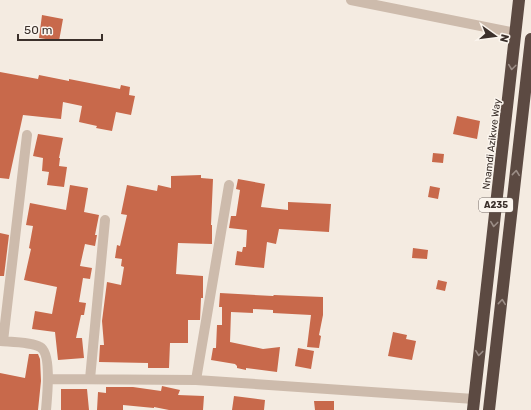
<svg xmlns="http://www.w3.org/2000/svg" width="531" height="410" viewBox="0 0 531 410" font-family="Rubik,sans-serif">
<rect width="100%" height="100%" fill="#f4ebe1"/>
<!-- building -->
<path fill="#c8694b" d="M42,15L63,19L59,41L39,38Z
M0,72L38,79L39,75L69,81V79L120,89L121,85L130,87L129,95L135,96L131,115L116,112L112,131L96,128L97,126L79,122L82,106L63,102L61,119L23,115L9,179L0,178Z
M457,116L480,121L477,139L453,134Z
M38,134L63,138L59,158H60L59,166L67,167L64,187L47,185L49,172L42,171L43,158L33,156Z
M433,153L444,154L443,163L432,162Z
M201,175V178L213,179L211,225H212V244L178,243L176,274L203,276V298H201L200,320H188V343H170L169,368H148V363L99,362L100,345H104L102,321L107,282L121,285L124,267L121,266L122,259L115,258L117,245L120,246L127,215L121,214L127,185L157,191L158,185L171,188V176Z
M238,179L265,184L261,207L288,210V202L331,204L329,232L279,229L276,244L267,242L264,268L235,265L237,251L242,252L243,247H246L247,230L229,228L231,216H236L240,190L236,189Z
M70,185L88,188L84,212L99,215L95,235H97L95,246L85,244L80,266L92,268L90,279L83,278L79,302L86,303L84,315H81L76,338H82L84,358L58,360L55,332L32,329L35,311L52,314L57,287L24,280L31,249L29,248L33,226L26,225L30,203L66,210Z
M430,186L440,188L438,199L428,197Z
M0,233L9,235L4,276H0Z
M413,248L428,250L427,259L412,258Z
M438,280L447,282L445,291L436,289Z
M220,293L273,296L274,295L323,297V315L319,335L321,336L319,348L307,347L311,315L273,313V310L253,309V313L231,312L230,342L263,349L280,347L277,372L246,368V370L237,368V366L235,364L211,360L213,348H216L217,325H222V307H219Z
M393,332L407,335L406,339L416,341L412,360L388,356Z
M298,348L314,351L311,369L295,366Z
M29,354H38L40,359L41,381L38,410H0V373L25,378Z
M162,386L180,390L178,395L204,396L203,410H169L154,407V408L123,405V410H97L98,392L106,393V387H133L161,391Z
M61,389H87L89,410H61Z
M234,396L265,400L264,410H232Z
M314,401H334V410H315Z"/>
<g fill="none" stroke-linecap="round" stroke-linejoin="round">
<!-- minor -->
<path stroke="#cdbbac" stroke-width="10" d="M351,0L516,33
M0,341C11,342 31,342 40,347C52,353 47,398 46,410
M3,341L27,135
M49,379L196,380L474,399
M90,379L105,220
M196,380L229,185"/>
<!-- highway -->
<path stroke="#5c4a42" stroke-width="12" d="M473,410L519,0
M489,410L531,39"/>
</g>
<!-- one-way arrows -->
<defs><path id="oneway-chevron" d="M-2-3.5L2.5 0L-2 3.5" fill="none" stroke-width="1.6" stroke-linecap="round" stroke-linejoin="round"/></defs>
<g stroke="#9c8e87">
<use href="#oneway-chevron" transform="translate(512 67) rotate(97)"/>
<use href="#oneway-chevron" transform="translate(516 173) rotate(-84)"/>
<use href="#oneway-chevron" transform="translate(494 224) rotate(97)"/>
<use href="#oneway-chevron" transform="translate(502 302) rotate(-84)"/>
<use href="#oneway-chevron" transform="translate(479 353) rotate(97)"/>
</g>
<g text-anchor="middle" stroke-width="3" stroke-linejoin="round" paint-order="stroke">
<!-- shield labels -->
<rect fill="#fbf5ee" stroke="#756b66" stroke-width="1" x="479" y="198" width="34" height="14" rx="3"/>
<g font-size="9" font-weight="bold" fill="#3b302b">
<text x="496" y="208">A235</text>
</g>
<!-- street labels -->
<g font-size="10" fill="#3b302b" stroke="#fbf5ee">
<text transform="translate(491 144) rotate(-83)" y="4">Nnamdi Azikwe Way</text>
</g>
</g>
<!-- north arrow -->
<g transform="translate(495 36) rotate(104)" stroke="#fbf5ee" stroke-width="3" paint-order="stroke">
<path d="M0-3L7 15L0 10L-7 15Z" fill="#3b302b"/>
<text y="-6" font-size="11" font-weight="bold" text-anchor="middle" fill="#3b302b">N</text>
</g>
<!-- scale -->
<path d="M18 34v6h84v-6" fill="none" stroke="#3b302b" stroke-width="2"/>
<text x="24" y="34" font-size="12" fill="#3b302b" stroke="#fbf5ee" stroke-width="3" paint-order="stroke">50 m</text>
</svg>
